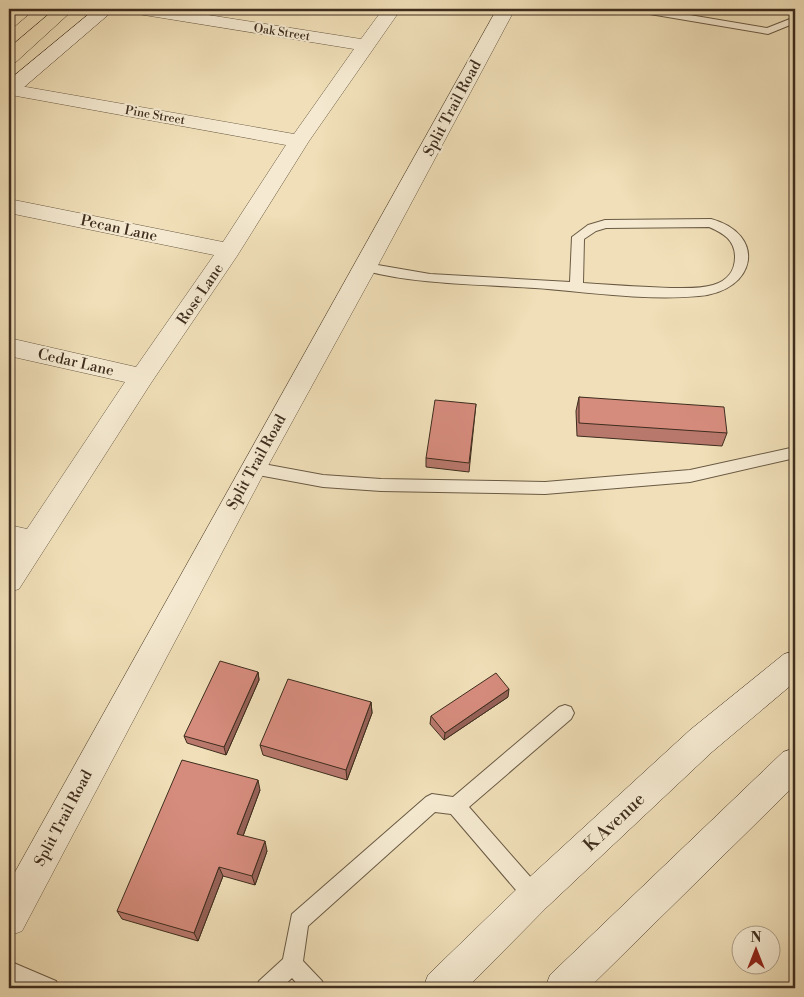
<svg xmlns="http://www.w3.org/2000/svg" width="804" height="997" viewBox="0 0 804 997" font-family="'Libre Bodoni',serif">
<rect width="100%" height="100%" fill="#f0dfb8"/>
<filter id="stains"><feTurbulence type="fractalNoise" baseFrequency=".004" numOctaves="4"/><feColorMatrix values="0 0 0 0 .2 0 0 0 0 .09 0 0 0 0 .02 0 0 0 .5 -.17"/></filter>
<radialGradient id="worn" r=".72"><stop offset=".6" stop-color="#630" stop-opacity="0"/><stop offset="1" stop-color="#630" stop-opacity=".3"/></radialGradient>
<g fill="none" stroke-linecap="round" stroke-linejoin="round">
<!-- lane casing -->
<g stroke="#6a5a44" stroke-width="2">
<path id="lane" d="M633,9H654L767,28L795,17V23L768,34L638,12Z
M711,219C767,234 757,291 699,296C645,301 589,292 535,288C477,284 419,285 362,270L360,267L366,263L430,274L570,282L572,237L588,225L605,220ZM709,227C723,233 735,240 735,257C735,271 727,281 713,285C700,289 685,288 671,288C642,287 612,285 583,283L584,239L596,231L606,228Z
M795,447V458L690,482L545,494L381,491L323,487L253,474L248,472L246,468L248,464L253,462L323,475L381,479L545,482L690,470Z
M565,705L571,707L574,713L571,719L469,807L541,889L544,896L541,903L534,906L527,903L451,814L435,812L308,926L303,961L322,981L325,988H301L292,978L281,988H256L259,981L283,959L292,914L426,797L432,794L453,797L559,707Z
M9,961L56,981L59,988H26L9,981Z"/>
</g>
<!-- street casing -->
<g stroke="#6a5a44" stroke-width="1">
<path id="street" d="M129,9H170L361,39L383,9H401L309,141L237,256L151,383L19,589L9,592V556L14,549L9,547V525L27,529L125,382L9,356V338L136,367L214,255L9,213V199L223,242L286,145L11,95L9,94V84L294,134L354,49L138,14L132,13Z
M497,9H515L377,267L264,473L22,931L9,936V883Z"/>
</g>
<!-- secondary casing -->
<g stroke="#3e2d1e" stroke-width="1">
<path id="secondary" d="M95,9H115L16,94L9,96V80Z
M795,651V682L712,752L546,908L467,988H423L428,975L522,884L690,730L784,654Z
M795,748V785L589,988H545L550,975L783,752Z"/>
</g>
<!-- highway casing -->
<g stroke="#3e2d1e" stroke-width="1">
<path id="highway" d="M15,9H35L15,26L9,27V13Z
M55,9H74L16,62L9,64V48Z"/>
</g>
<!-- lane -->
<use href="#lane" fill="#f5ead1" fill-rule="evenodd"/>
<!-- street -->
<use href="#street" fill="#f5ead1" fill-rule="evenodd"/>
<!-- secondary -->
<use href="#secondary" fill="#f5ead1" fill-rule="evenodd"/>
<!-- highway -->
<use href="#highway" fill="#f0dfb8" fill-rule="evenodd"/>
</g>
<!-- wall -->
<path fill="#b8786c" stroke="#3e2d1e" d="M579,397L727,433L722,446L577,436L576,411Z
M476,404L469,472L426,467V458Z
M258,672L259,680L226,755L187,743L184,736Z
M508,697L444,740L430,724L431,716Z
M371,702L372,713L347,780L263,755L260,745Z
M260,790L243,836L267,851L255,885L223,876L198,941L122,919L117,911Z"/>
<!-- shaded-wall -->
<path fill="#966258" stroke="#3e2d1e" d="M258,672L259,680L226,755L224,747Z
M509,689L508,697L444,740L445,733Z
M371,702L372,713L347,780L346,770Z
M258,780L260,790L240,844L237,834Z
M265,841L267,851L255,885L252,876Z
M219,867L223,876L198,941L194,933Z"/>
<!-- building -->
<path fill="#d68c7d" stroke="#3e2d1e" d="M579,397L724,407L727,433L579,423Z
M435,400L476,404L469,463L426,458Z
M220,661L258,672L224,747L184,736Z
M496,673L509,689L445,733L431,716Z
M288,679L371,702L346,770L260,745Z
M182,760L258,780L237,834L265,841L252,876L219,867L194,933L117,911Z"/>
<g text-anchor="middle" stroke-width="4" stroke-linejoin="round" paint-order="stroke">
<!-- far-street labels -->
<g font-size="12" fill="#3e2d1e" stroke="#f5ead1">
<text transform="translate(282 32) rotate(9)" y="4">Oak Street</text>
<text transform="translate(155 115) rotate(10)" y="4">Pine Street</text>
</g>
<!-- street labels -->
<g font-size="15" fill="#3e2d1e" stroke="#f5ead1">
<text transform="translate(452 108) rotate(-62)" y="5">Split Trail Road</text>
<text transform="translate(119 228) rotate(12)" y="5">Pecan Lane</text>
<text transform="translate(200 294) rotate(-56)" y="5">Rose Lane</text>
<text transform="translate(76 362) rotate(13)" y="5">Cedar Lane</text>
<text transform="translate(256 462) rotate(-61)" y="5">Split Trail Road</text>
<text transform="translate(63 818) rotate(-62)" y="5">Split Trail Road</text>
</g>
<!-- near-street labels -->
<g font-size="18" fill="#3e2d1e" stroke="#f5ead1">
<text transform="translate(614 822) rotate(-43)" y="6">K Avenue</text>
</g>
</g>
<!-- margin -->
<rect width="804" height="997" fill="none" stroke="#f0dfb8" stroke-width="30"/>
<rect x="10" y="10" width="784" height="977" fill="none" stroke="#3e2d1e" stroke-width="2.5"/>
<rect x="15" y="15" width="774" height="967" fill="none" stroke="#3e2d1e"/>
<!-- north arrow -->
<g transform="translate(756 950)"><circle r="24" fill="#f5ead1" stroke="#ac9e89"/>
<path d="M0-4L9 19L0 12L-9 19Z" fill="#8f2418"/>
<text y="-8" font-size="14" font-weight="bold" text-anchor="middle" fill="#3e2d1e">N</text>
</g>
<rect width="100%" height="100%" filter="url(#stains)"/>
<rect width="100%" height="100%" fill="url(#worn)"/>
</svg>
